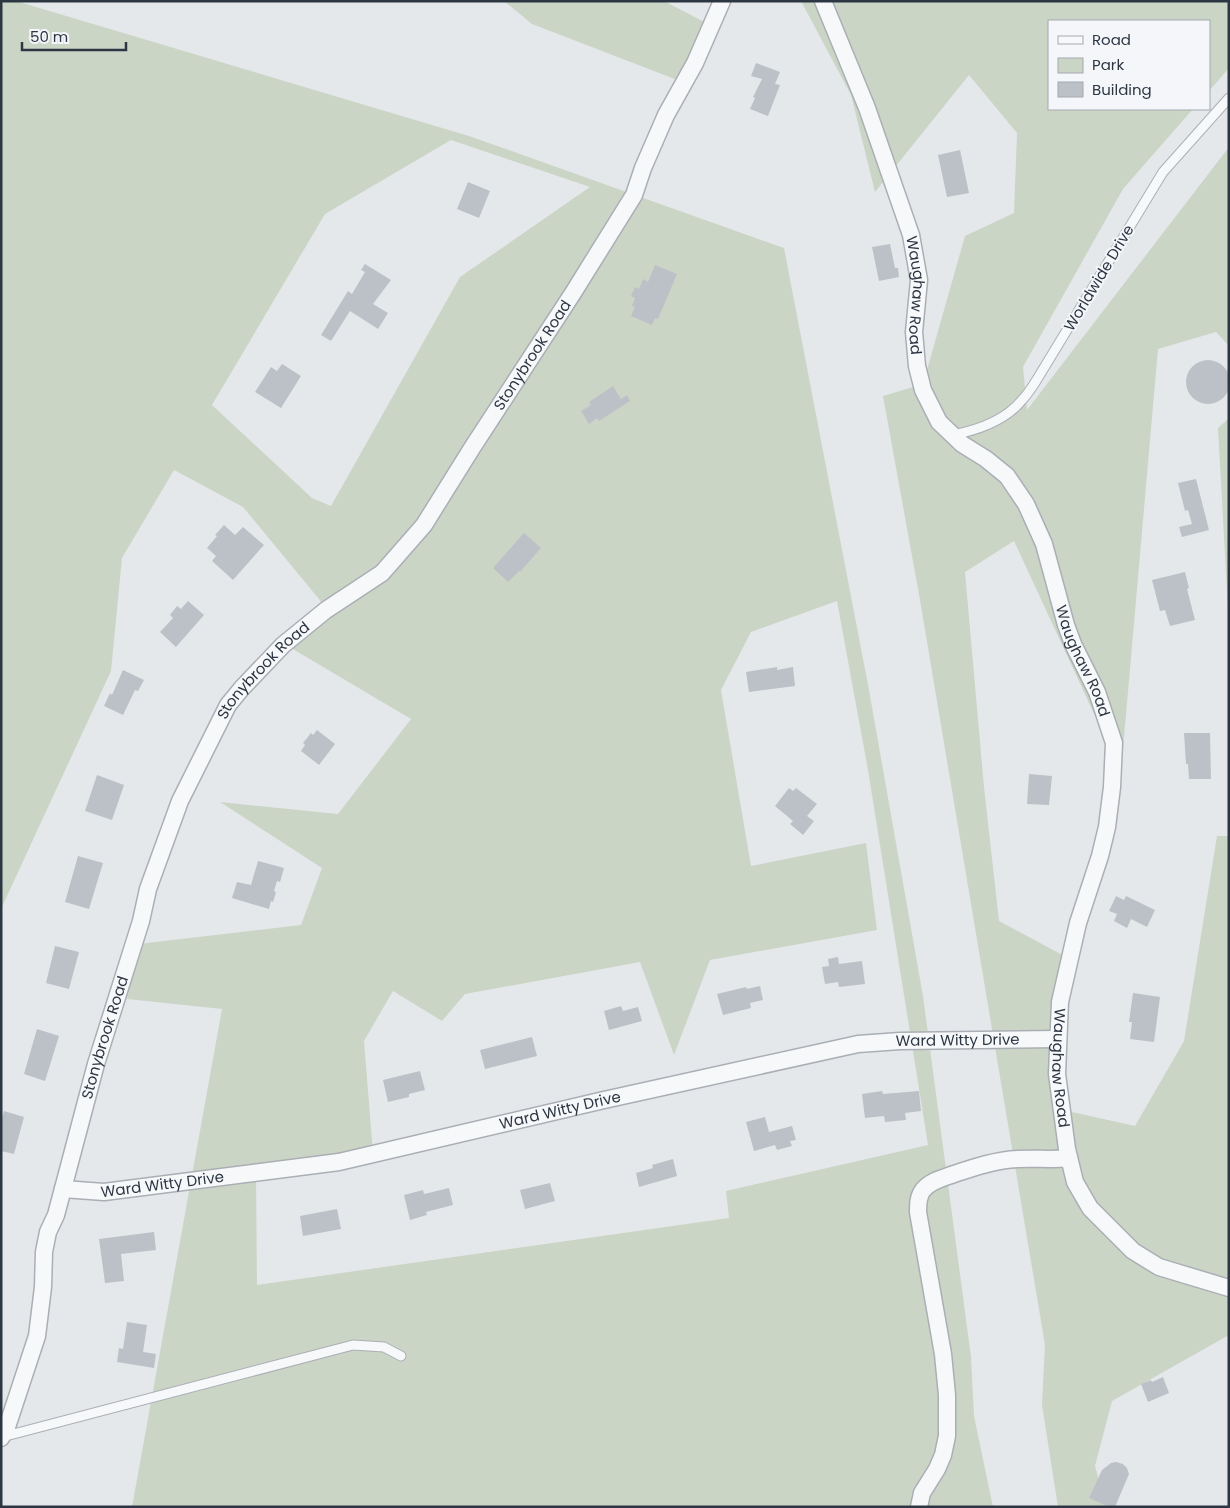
<svg xmlns="http://www.w3.org/2000/svg" width="1230" height="1508" viewBox="0 0 1230 1508" font-family="Poppins,sans-serif">
<rect width="100%" height="100%" fill="#e5e8eb"/>
<!-- green -->
<path fill="#cbd5c6" fill-rule="evenodd" d="M1,1H16L469,136L784,248L869,690L923,996L971,1357L974,1416L993,1507H132L222,1009L127,999L138,944L301,925L322,868L220,802L338,814L411,719L286,645L328,610L243,507L174,470L122,558L111,671L1,909ZM451,140L590,187L460,277L331,506L312,498L212,405L325,214ZM837,601L868,770L928,1145L726,1191L729,1218L257,1285L256,1171L373,1153L364,1041L393,991L442,1021L465,994L640,962L674,1055L710,960L877,930L866,843L751,866L721,690L751,632Z
M504,1H664L712,26L685,83L532,24Z
M801,1H1229V68L1209,91V21H1049V109H1193L1123,189L1023,367L1027,410L1229,147V346L1216,332L1158,349L1121,772L1014,541L965,572L984,787L999,921L1068,958L1063,1110L1135,1126L1184,1041L1217,836H1229V1335L1112,1401L1095,1466L1106,1507H1058L1042,1405L1045,1345L920,600L883,396L923,384L965,236L1014,213L1017,133L969,75L875,192L851,95Z
M1229,418V628L1218,428Z"/>
<!-- building -->
<path fill="#bcc1c8" d="M756,63L780,72L775,84L780,85L768,116L750,109L755,98L753,97L762,79L751,76Z
M960,150L969,193L947,197L938,155Z
M468,182L490,191L479,218L457,209Z
M890,244L895,268H898L899,277L879,281L872,247Z
M365,264L391,280L373,304L388,313L378,329L350,311L331,341L321,335L348,291L352,294L365,272L361,270Z
M655,265L677,274L658,319L655,318L652,325L631,316L635,307L632,306L635,298L631,296L635,287L639,289L643,279L648,282Z
M1186 382a22 22 0 1 1 44 0a22 22 0 1 1-44 0Z
M282,364L301,376L281,408L255,392L271,367L277,371Z
M613,386L621,399L627,395L630,401L599,421L597,418L589,424L581,411L591,405L589,402Z
M1196,479L1209,530L1182,537L1179,527L1192,524L1188,510L1185,511L1178,483Z
M224,525L235,535L243,527L264,545L233,580L212,561L216,556L207,548L217,536L215,535Z
M524,533L541,548L520,572L519,571L508,582L493,568Z
M1185,572L1189,588L1187,589L1195,620L1170,626L1165,610L1160,611L1152,580Z
M188,601L204,615L176,647L160,632L173,618L170,615L177,606L181,609Z
M777,667V670L793,667L795,686L749,692L746,672Z
M123,670L144,680L138,691L135,690L123,715L104,706L110,693L112,695Z
M317,730L335,744L319,765L301,751L305,745L303,743L311,733L313,735Z
M1184,733H1210L1211,779H1189L1188,764H1186Z
M1029,774L1052,776L1049,805L1027,804Z
M97,775L124,785L112,820L85,811Z
M789,788L793,791L796,788L817,804L807,816L814,821L803,835L790,824L793,821L775,806Z
M78,856L103,863L89,909L65,902Z
M258,861L284,868L280,882L277,881L274,891L276,892L273,902L271,901L269,909L232,898L237,882L251,885Z
M1116,896L1124,900L1126,896L1155,910L1147,927L1131,919L1127,928L1114,921L1117,914L1109,911Z
M55,946L79,952L69,989L46,983Z
M838,957L839,964L862,961L865,984L839,987L838,982L825,984L822,967L829,966L828,959Z
M760,986L763,1000L750,1003L751,1008L723,1015L717,994L746,987L747,989Z
M1133,993L1160,997L1154,1042L1130,1039L1132,1022H1129Z
M621,1006L623,1011L638,1007L642,1021L609,1030L604,1011Z
M37,1029L59,1036L45,1081L24,1074Z
M532,1037L537,1056L485,1069L480,1050Z
M420,1071L425,1090L409,1094V1097L388,1102L383,1080Z
M882,1091L883,1094L919,1091L921,1111L905,1113L906,1120L885,1122L884,1116L865,1118L862,1094Z
M4,1111L24,1117L14,1154L1,1151V1121Z
M765,1117L769,1132L792,1126L796,1140L790,1141L792,1146L777,1150L775,1145L754,1151L746,1122Z
M673,1159L677,1176L639,1187L636,1173L653,1168L652,1165Z
M550,1183L555,1201L525,1209L520,1190Z
M449,1188L453,1205L426,1212L427,1215L410,1220L404,1195L423,1190L424,1194Z
M337,1209L341,1229L303,1236L300,1216Z
M154,1232L156,1250L121,1254L124,1281L105,1283L99,1239Z
M127,1322L147,1325L143,1352L156,1354L154,1368L117,1362L119,1348L123,1349Z
M1163,1377L1169,1393L1148,1402L1141,1384L1151,1380L1152,1382Z
M1116,1462L1123,1464L1127,1468L1129,1474L1115,1507H1109L1089,1498L1102,1470L1111,1463Z"/>
<g fill="none" stroke-linecap="round" stroke-linejoin="round">
<!-- lane casing -->
<g stroke="#aaafb5" stroke-width="11">
<path id="lane" d="M953,435C978,430 1006,420 1022,400C1028,394 1032,387 1036,381L1163,172L1229,98
M2,1437L353,1345L384,1347L401,1356"/>
</g>
<!-- street casing -->
<g stroke="#aaafb5" stroke-width="19">
<g id="street">
<path id="s1" d="M823,1L867,108L911,235L919,280L914,332L917,366L923,390L939,422L962,444L986,459L1007,476L1026,504L1044,544L1066,625L1073,644L1097,692L1114,743L1112,787L1107,827L1100,856L1078,923L1060,1002L1057,1074L1067,1149L1075,1182L1090,1208L1133,1251L1159,1267L1229,1288"/>
<path id="s2" d="M63,1189L104,1192L339,1162L604,1100L858,1044L900,1041L1058,1039"/>
<path id="s3" d="M1,1438L7,1427L37,1336L43,1287L44,1252L48,1232L56,1215L96,1064L141,921L148,889L180,801L228,705L242,688L283,645L326,610L382,573L424,525L472,448L573,293L634,195L643,168L666,115L695,63L722,1"/>
<path d="M919,1507L922,1493L937,1469L943,1455L947,1436V1395L943,1354L918,1212C918,1205 918,1196 923,1190C930,1181 943,1178 954,1174C975,1167 996,1160 1018,1159C1036,1158 1051,1160 1069,1158"/>
</g>
</g>
<!-- lane -->
<use href="#lane" stroke="#f7f8fa" stroke-width="9"/>
<!-- street -->
<use href="#street" stroke="#f7f8fa" stroke-width="16"/>
</g>
<g text-anchor="middle" stroke-width="4" stroke-linejoin="round" paint-order="stroke">
<!-- street labels -->
<g font-size="15" fill="#2d3643" stroke="#f4f6f9">
<text transform="translate(1099 278) rotate(-59)" y="5">Worldwide Drive</text>
<text dy="5" stroke="none"><textPath href="#s1" startOffset="311">Waughaw Road</textPath></text>
<text dy="5" stroke="none"><textPath href="#s3" startOffset="1241">Stonybrook Road</textPath></text>
<text dy="5" stroke="none"><textPath href="#s1" startOffset="731">Waughaw Road</textPath></text>
<text dy="5" stroke="none"><textPath href="#s3" startOffset="821">Stonybrook Road</textPath></text>
<text dy="5" stroke="none"><textPath href="#s3" startOffset="416">Stonybrook Road</textPath></text>
<text dy="5" stroke="none"><textPath href="#s2" startOffset="910">Ward Witty Drive</textPath></text>
<text dy="5" stroke="none"><textPath href="#s1" startOffset="1151">Waughaw Road</textPath></text>
<text dy="5" stroke="none"><textPath href="#s2" startOffset="505">Ward Witty Drive</textPath></text>
<text dy="5" stroke="none"><textPath href="#s2" startOffset="100">Ward Witty Drive</textPath></text>
</g>
</g>
<!-- border -->
<rect width="1230" height="1508" fill="none" stroke="#2d3643" stroke-width="5"/>
<!-- legend -->
<rect x="1048" y="20" width="162" height="90" fill="#f4f6f9" stroke="#a4a9b0"/>
<rect x="1058" y="36" width="25" height="8" fill="#f7f8fa" stroke="#a4a9b0"/>
<text x="1092" y="45" font-size="15" fill="#2d3643">Road</text>
<rect x="1058" y="58" width="25" height="15" fill="#cbd5c6" stroke="#a4a9b0"/>
<text x="1092" y="70" font-size="15" fill="#2d3643">Park</text>
<rect x="1058" y="82" width="25" height="15" fill="#bcc1c8" stroke="#a4a9b0"/>
<text x="1092" y="95" font-size="15" fill="#2d3643">Building</text>
<!-- scale -->
<path d="M22 42v8h104v-8" fill="none" stroke="#2d3643" stroke-width="2.5"/>
<text x="30" y="42" font-size="15" fill="#2d3643" stroke="#f4f6f9" stroke-width="4" paint-order="stroke">50 m</text>
</svg>
